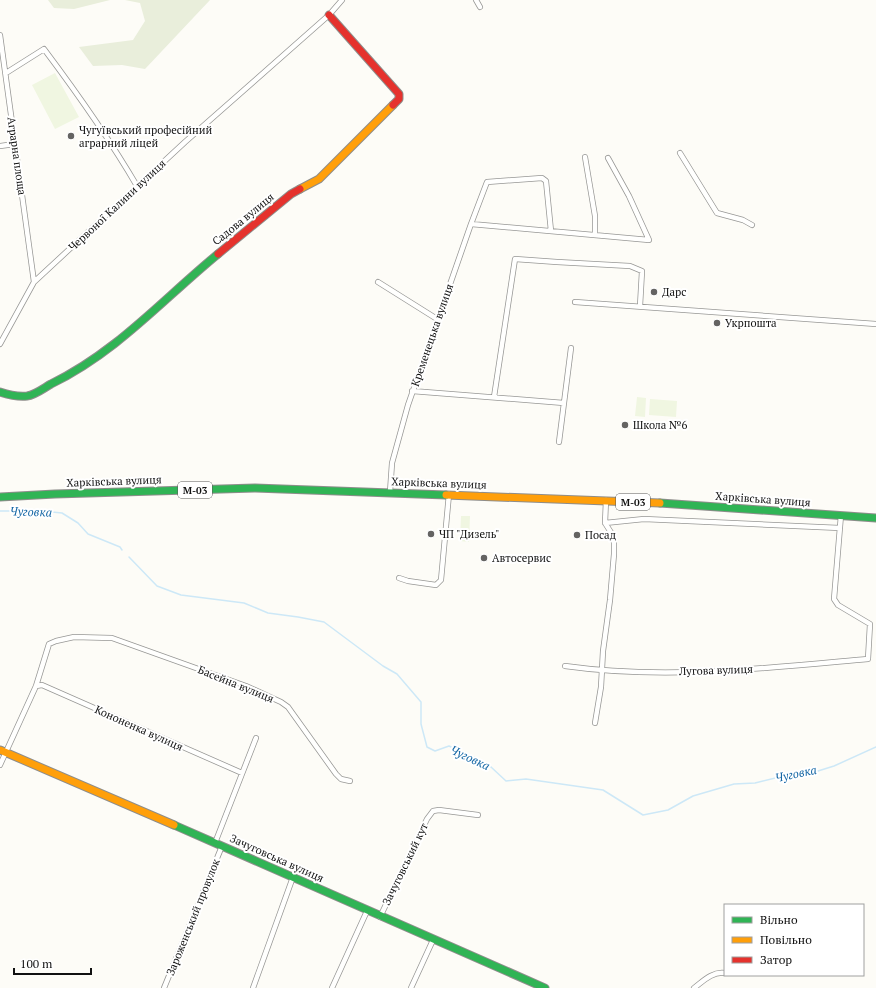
<svg xmlns="http://www.w3.org/2000/svg" width="876" height="988" viewBox="0 0 876 988" font-family="'PT Serif',serif">
<rect width="100%" height="100%" fill="#fdfcf7"/>
<!-- cemetery -->
<path fill="#e9eedb" d="M48,0H110L74,9L54,8Z
M125,0H210L145,69L122,65L93,66L79,47L133,40L145,21L140,3Z"/>
<!-- pitch -->
<path fill="#f0f6e1" d="M55,73L79,117L55,129L32,85Z
M637,397L646,398L645,417L635,416Z
M650,399L677,401L676,417L649,415Z
M461,516H470L469,542L460,541Z"/>
<g fill="none" stroke-linecap="round" stroke-linejoin="round">
<!-- stream -->
<path stroke="#cde8f7" stroke-width="1.5" d="M0,511H42L62,513L78,523L88,534L120,547L122,550
M129,557L157,586L181,595L244,603L268,613L298,617L324,622L383,666L397,674L421,702V724L427,747L435,751L449,746L476,758L491,767L506,781L526,779L603,790L643,815L668,810L693,796L734,784L755,783L808,770L818,771L834,766L876,747"/>
<!-- street casing -->
<g stroke="#979795" stroke-width="6">
<path id="street" d="M476,0L480,7
M0,35L34,282
M6,73L44,49C77,93 109,138 137,186
M0,146L15,144
M680,153L717,213L743,220L752,225
M585,157L595,216V235
M471,224L649,240L629,196L608,158
M378,282L437,319
M575,302L876,324
M0,344L34,282L185,142L329,15L342,0
M412,391L564,403
M494,397L515,259L557,262L630,266L642,271L640,306
M559,442L571,348
M390,492L392,463L408,405L471,224L487,182L542,178L546,181L551,231
M605,523L644,519L840,528
M399,578L408,581L436,585L441,580L449,494
M565,666C664,680 768,668 868,659L870,624L838,605L834,599L841,515
M36,686L42,685L242,773
M595,723L601,687L603,651L610,600L614,554V543L612,534L605,523L606,500
M0,765L36,686L49,644L56,641L74,637L112,638L246,686L281,702L288,707L336,774L341,779L350,781
M215,843L256,738
M380,917L427,819L433,811L439,810L478,815
M164,988L222,846
M253,988L293,877
M332,988L367,911
M411,988L433,940
M694,988C703,981 713,971 725,973"/>
</g>
<!-- fast casing -->
<g stroke="#8e8d8b" stroke-width="9">
<path id="fast" d="M0,392C9,395 17,397 27,396C35,395 44,388 51,384C117,352 163,299 218,254
M0,497L55,494L255,488L446,495
M660,503L876,518
M174,825L545,988"/>
</g>
<!-- slow casing -->
<g stroke="#8e8d8b" stroke-width="9">
<path id="slow" d="M300,189L319,179L393,105
M446,495L660,503
M0,750L174,825"/>
</g>
<!-- jam casing -->
<g stroke="#8e8d8b" stroke-width="9">
<path id="jam" d="M329,15L399,94V99L393,105
M218,254L291,194L300,189"/>
</g>
<!-- street -->
<use href="#street" stroke="#fffffe" stroke-width="4.5"/>
<!-- fast -->
<use href="#fast" stroke="#30b455" stroke-width="7"/>
<!-- slow -->
<use href="#slow" stroke="#ff9f0a" stroke-width="7"/>
<!-- jam -->
<use href="#jam" stroke="#e5322d" stroke-width="7"/>
</g>
<!-- markers -->
<g fill="#646362" stroke="#fff" stroke-width="1.5">
<circle cx="71" cy="136" r="4"/>
<circle cx="654" cy="292" r="4"/>
<circle cx="717" cy="323" r="4"/>
<circle cx="625" cy="425" r="4"/>
<circle cx="431" cy="534" r="4"/>
<circle cx="577" cy="535" r="4"/>
<circle cx="484" cy="558" r="4"/>
</g>
<g text-anchor="middle" stroke-width="4" stroke-linejoin="round" paint-order="stroke">
<!-- shield labels -->
<g fill="#fff" stroke="#585858" stroke-width="1">
<rect x="178" y="482" width="34" height="16" rx="3"/>
<rect x="616" y="494" width="34" height="16" rx="3"/>
</g>
<g font-size="10" font-weight="bold" fill="#111">
<text x="195" y="494">М-03</text>
<text x="633" y="506">М-03</text>
</g>
<!-- poi labels -->
<g font-size="11" fill="#111" stroke="#fff" text-anchor="start">
<text x="79" y="134">Чугуївський професійний<tspan x="79" dy="13">аграрний ліцей</tspan></text>
<text x="662" y="296">Дарс</text>
<text x="725" y="327">Укрпошта</text>
<text x="633" y="429">Школа №6</text>
<text x="439" y="538">ЧП "Дизель"</text>
<text x="585" y="539">Посад</text>
<text x="492" y="562">Автосервис</text>
</g>
<!-- street labels -->
<g font-size="11" fill="#111" stroke="#fff">
<text transform="translate(17 156) rotate(82)" y="4">Аграрна площа</text>
<text transform="translate(117 205) rotate(-43)" y="4">Червоної Калини вулиця</text>
<text transform="translate(243 219) rotate(-39)" y="4">Садова вулиця</text>
<text transform="translate(432 335) rotate(-71)" y="4">Кременецька вулиця</text>
<text transform="translate(114 481) rotate(-2)" y="4">Харківська вулиця</text>
<text transform="translate(439 483) rotate(2)" y="4">Харківська вулиця</text>
<text transform="translate(763 499) rotate(4)" y="4">Харківська вулиця</text>
<text transform="translate(716 670) rotate(-2)" y="4">Лугова вулиця</text>
<text transform="translate(236 684) rotate(22)" y="4">Басейна вулиця</text>
<text transform="translate(139 728) rotate(24)" y="4">Кононенка вулиця</text>
<text transform="translate(277 858) rotate(24)" y="4">Зачуговська вулиця</text>
<text transform="translate(405 864) rotate(-64)" y="4">Зачуговський кут</text>
<text transform="translate(193 917) rotate(-68)" y="4">Зароженський провулок</text>
</g>
<!-- water labels -->
<g font-size="12" font-style="italic" fill="#1768a6" stroke="#fff">
<text transform="translate(31 512) rotate(2)" y="4">Чуговка</text>
<text transform="translate(470 758) rotate(25)" y="4">Чуговка</text>
<text transform="translate(796 774) rotate(-12)" y="4">Чуговка</text>
</g>
</g>
<!-- legend -->
<rect x="724" y="904" width="140" height="72" fill="#ffffff" stroke="#a0a0a0"/>
<rect x="732" y="917" width="20" height="6" fill="#30b455" stroke="#a0a0a0"/>
<text x="760" y="924" font-size="12" fill="#111111">Вільно</text>
<rect x="732" y="937" width="20" height="6" fill="#ff9f0a" stroke="#a0a0a0"/>
<text x="760" y="944" font-size="12" fill="#111111">Повільно</text>
<rect x="732" y="957" width="20" height="6" fill="#e5322d" stroke="#a0a0a0"/>
<text x="760" y="964" font-size="12" fill="#111111">Затор</text>
<!-- scale -->
<path d="M14 968v6h77v-6" fill="none" stroke="#111111" stroke-width="2"/>
<text x="20" y="968" font-size="12" fill="#111111" stroke="#ffffff" stroke-width="3" paint-order="stroke">100 m</text>
</svg>
